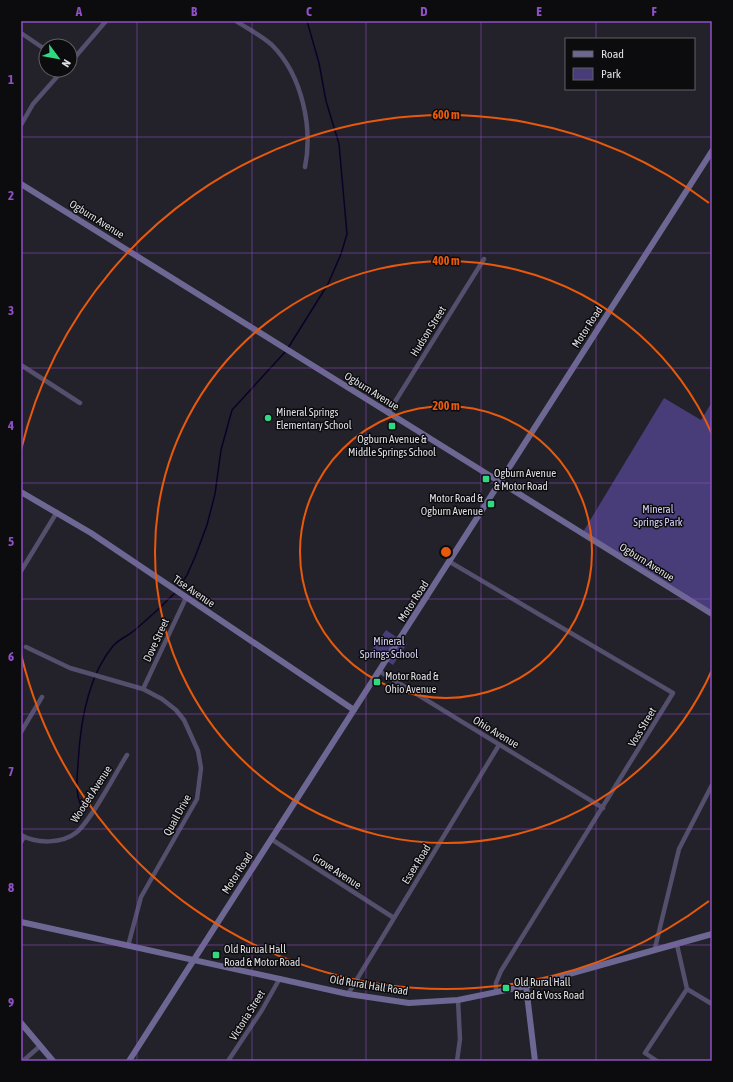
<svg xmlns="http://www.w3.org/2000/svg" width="733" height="1082" viewBox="0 0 733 1082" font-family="'Asap Condensed',sans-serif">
<rect width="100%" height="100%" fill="#23222a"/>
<!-- green -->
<path fill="#493d79" d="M664,398L701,420L712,402V612L583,532Z
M386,630L407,644L393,665L371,651Z"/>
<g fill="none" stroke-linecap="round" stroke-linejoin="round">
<!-- stream -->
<path stroke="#0c0028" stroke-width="1.5" d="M288,348L328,284L341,254L347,234L339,144L326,101L319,63L307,21
M177,590L187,575L195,557L207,525L215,494L221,450L232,410L286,351
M81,806C75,792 77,778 78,764C80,725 87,677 113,646C119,639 128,636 135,630C149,618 162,606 175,593"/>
<!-- street -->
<path stroke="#534f6c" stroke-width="4.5" d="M236,21C248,29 261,35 272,45C302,75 313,127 305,167
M21,33L46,50
M70,63L106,21
M21,125L33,104L63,70
M21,365L80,403
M388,413L484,259
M450,562L673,693L501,971L496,983V992
M21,571L57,512
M26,647L70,668L143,689L162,699L176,710L184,720L198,751L201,768L197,799L141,897L128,946
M379,671L603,808
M143,689L186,598
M21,732L42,697
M21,835C37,844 62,844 77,832C92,819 115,774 127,755
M271,839L394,918
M21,842L24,837
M655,948L679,849L712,785
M687,989L712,1004
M348,994L499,745
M23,1061L40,1046
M228,1061L262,1010L280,978
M457,1061L460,1039L458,1000
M657,1061L645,1053L687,989L677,945"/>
<!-- secondary -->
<path stroke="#6d6794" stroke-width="6" d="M21,184L712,614
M21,492L91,533L354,710
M21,922L348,994L409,1003L458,1000L526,986L712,934
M526,986L535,1061
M21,1023L53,1061
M129,1061L712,151"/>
</g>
<!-- grid -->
<path fill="none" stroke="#8f50c6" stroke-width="1" stroke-opacity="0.55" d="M137,21V1061M252,21V1061M366,21V1061M481,21V1061M596,21V39M596,89V1061M21,137H712M21,253H712M21,368H712M21,483H712M21,599H712M21,714H712M21,829H712M21,945H712"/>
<!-- distance rings -->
<g fill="none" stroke="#e8590c" stroke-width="2">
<circle cx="446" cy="552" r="146"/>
<path d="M712 670A291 291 0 1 1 712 434"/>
<path d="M709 901A437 437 0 0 1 21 654M21 450A437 437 0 0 1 709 203"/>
</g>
<!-- markers -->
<g fill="#31d882" stroke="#0c0c0f" stroke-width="1.5">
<circle cx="268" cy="418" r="4"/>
<rect x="388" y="422" width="8" height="8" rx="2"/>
<rect x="482" y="475" width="8" height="8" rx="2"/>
<rect x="487" y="500" width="8" height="8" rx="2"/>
<rect x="373" y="678" width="8" height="8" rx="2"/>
<rect x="212" y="951" width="8" height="8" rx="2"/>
<rect x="502" y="984" width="8" height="8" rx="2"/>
</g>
<g text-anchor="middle" stroke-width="3" stroke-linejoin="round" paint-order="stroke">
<!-- street labels -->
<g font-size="11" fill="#dfdfe4" stroke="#0c0c0f">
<text transform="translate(97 219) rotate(32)" y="4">Ogburn Avenue</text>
<text transform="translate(587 327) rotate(-57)" y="4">Motor Road</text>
<text transform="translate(428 331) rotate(-58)" y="4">Hudson Street</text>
<text transform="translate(372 391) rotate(32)" y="4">Ogburn Avenue</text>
<text transform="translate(647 562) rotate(32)" y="4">Ogburn Avenue</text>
<text transform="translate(194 591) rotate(34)" y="4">Tise Avenue</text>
<text transform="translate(413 601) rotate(-57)" y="4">Motor Road</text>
<text transform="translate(156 640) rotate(-65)" y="4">Dove Street</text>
<text transform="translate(642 727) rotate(-59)" y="4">Voss Street</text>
<text transform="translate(496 732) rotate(31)" y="4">Ohio Avenue</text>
<text transform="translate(91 794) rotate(-57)" y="4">Wooded Avenue</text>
<text transform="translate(177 815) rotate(-61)" y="4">Quail Drive</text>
<text transform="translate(416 864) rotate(-58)" y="4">Essex Road</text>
<text transform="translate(337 871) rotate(33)" y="4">Grove Avenue</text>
<text transform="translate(237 873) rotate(-57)" y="4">Motor Road</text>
<text transform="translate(369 985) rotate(9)" y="4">Old Rural Hall Road</text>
<text transform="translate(247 1015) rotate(-58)" y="4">Victoria Street</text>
</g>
<!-- poi labels -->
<g font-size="11" fill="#dfdfe4" stroke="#0c0c0f" text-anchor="start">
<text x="276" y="416">Mineral Springs<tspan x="276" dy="13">Elementary School</tspan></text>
<text x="392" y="443" text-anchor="middle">Ogburn Avenue &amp;<tspan x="392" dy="13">Middle Springs School</tspan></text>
<text x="494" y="477">Ogburn Avenue<tspan x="494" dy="13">&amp; Motor Road</tspan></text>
<text x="483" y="502" text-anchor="end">Motor Road &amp;<tspan x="483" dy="13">Ogburn Avenue</tspan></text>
<text x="385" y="680">Motor Road &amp;<tspan x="385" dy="13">Ohio Avenue</tspan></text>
<text x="224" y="953">Old Rurual Hall<tspan x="224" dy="13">Road &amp; Motor Road</tspan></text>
<text x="514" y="986">Old Rural Hall<tspan x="514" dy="13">Road &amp; Voss Road</tspan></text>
</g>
<!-- park labels -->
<g font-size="11" fill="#d4cff6" stroke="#0c0c0f">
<text x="658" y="513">Mineral<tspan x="658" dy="13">Springs Park</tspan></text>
<text x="389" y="645">Mineral<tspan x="389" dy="13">Springs School</tspan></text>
</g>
</g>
<circle cx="446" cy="552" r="6" fill="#e8590c" stroke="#0c0c0f" stroke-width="2"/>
<g font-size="12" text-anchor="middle" font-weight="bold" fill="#e8590c" stroke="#0c0c0f" stroke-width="3" stroke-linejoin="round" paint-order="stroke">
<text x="446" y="119">600 m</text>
<text x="446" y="265">400 m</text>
<text x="446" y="410">200 m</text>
</g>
<!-- border -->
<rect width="733" height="1082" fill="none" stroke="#0c0c0f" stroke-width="44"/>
<!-- legend -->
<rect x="565" y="38" width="130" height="52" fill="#0c0c0f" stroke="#606064"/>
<rect x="573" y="51" width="20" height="6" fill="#6d6794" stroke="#606064"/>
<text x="601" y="58" font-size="12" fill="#dfdfe4">Road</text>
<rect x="573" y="68" width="20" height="12" fill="#493d79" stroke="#606064"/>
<text x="601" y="78" font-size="12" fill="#dfdfe4">Park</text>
<!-- north arrow -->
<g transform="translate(58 58) rotate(122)"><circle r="19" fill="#0c0c0f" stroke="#606064"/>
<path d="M0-3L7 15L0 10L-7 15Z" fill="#31d882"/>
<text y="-6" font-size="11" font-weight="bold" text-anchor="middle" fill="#dfdfe4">N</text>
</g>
<rect x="22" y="22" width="689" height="1038" fill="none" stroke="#8f50c6" stroke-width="1.5"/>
<g font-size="13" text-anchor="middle" font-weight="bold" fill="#8f50c6">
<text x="79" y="16">A</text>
<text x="194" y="16">B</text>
<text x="309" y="16">C</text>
<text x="424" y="16">D</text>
<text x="539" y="16">E</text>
<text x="654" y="16">F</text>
<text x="11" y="84">1</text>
<text x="11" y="200">2</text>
<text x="11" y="315">3</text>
<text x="11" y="430">4</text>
<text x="11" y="546">5</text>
<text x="11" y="661">6</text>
<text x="11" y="776">7</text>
<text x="11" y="892">8</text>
<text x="11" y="1007">9</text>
</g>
</svg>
